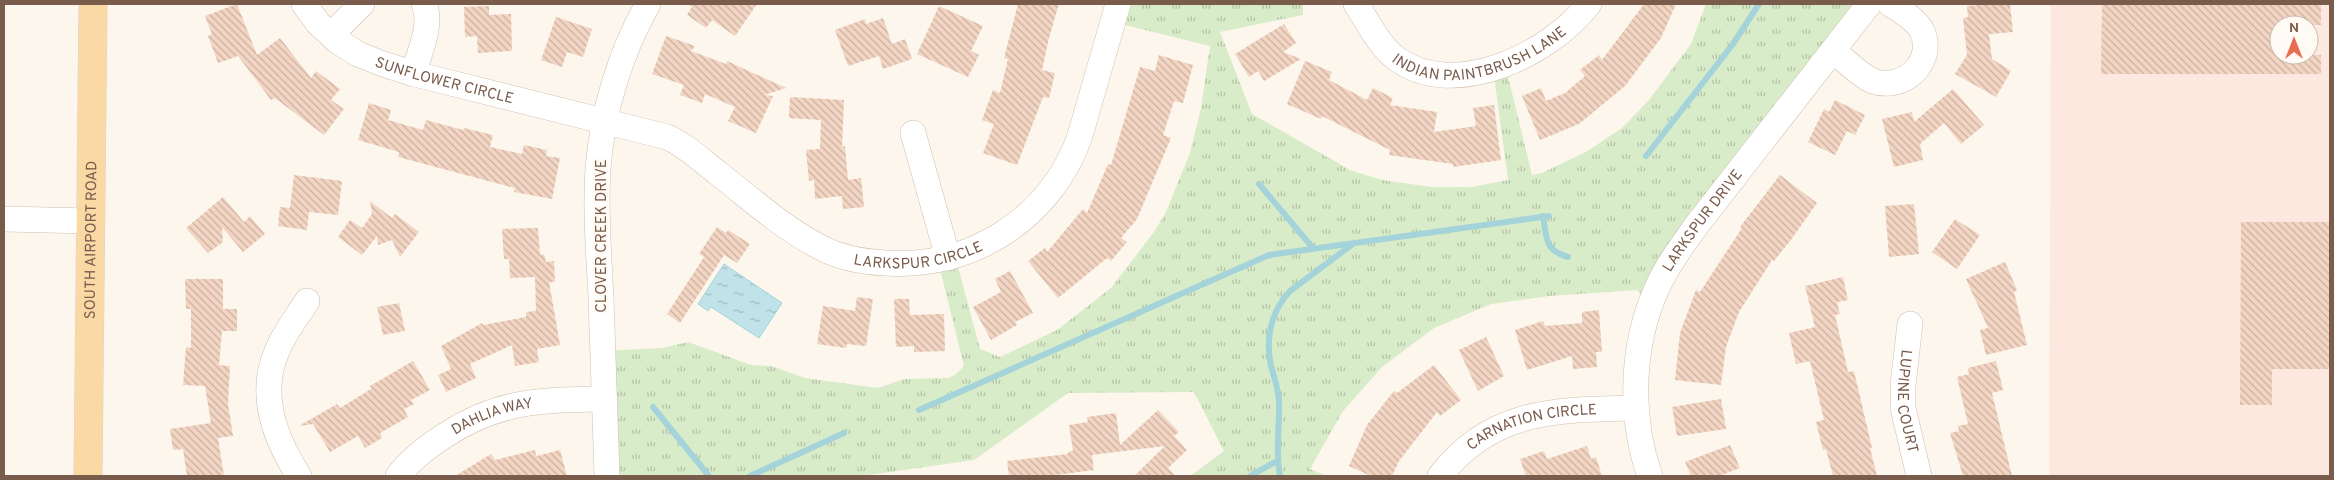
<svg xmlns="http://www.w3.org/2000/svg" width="2334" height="480" viewBox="0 0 2334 480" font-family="Overpass,sans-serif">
<defs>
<pattern id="grass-tufts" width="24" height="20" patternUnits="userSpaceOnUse" patternTransform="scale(1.25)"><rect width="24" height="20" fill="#d8ecc9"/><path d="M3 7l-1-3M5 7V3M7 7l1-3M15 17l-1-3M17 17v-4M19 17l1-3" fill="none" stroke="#b4c2a5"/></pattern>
<pattern id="water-ripples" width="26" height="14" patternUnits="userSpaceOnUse" patternTransform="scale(1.25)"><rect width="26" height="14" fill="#bfe3e8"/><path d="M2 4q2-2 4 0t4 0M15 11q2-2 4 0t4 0" fill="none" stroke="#a0bbbe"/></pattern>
<pattern id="building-back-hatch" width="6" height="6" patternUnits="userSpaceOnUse" patternTransform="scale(1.25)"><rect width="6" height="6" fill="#f3d5c3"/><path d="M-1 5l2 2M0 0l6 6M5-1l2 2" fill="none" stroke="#cab0a1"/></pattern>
</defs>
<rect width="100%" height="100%" fill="#fdf6ec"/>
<!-- commercial -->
<path fill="#fde8e0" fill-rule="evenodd" d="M2051,4H2330V476H2049ZM2279,25H2309V55H2279Z"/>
<!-- grass -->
<path fill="url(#grass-tufts)" d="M1118,4H1303V15L1220,32L1252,114L1350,170L1382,180L1432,187H1472L1508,180L1493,68L1505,64L1532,175L1542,173L1586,152L1622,128L1649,100L1691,44L1706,4H1869L1650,305L1637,290L1549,296L1491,304L1434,328L1382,367L1343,411L1310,469L1327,476H1190L1224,451L1194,392L1068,393L974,460L862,476H607L602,351L662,348L688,342L751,365L771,366L805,378L878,388L904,379L948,378L955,375L964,366L938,261L955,256L980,349L1000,357L1057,330L1111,288L1154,232L1166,212L1190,153L1201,108L1210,46L1113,22Z"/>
<!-- water -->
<path fill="url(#water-ripples)" stroke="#a5d3da" d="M724,264L782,303L759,338L711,307L708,311L698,304Z"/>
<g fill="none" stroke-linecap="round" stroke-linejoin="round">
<!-- stream -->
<path stroke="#a5d3da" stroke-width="6" d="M1646,156L1733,44L1759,4
M1259,184L1313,248
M1543,216C1547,238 1544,250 1568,257
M653,407L709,476
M919,410L1269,255L1549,216
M750,476L844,433
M1250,476L1277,461
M1280,476C1275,451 1280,425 1279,400C1278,388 1274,377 1271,366C1265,339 1271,311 1290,291L1354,243"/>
</g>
<!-- building -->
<path fill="url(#building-back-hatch)" d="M237,4L257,55L280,38L311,78L316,71L340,89L331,100L344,109L324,135L275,98L271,100L238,56L218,63L208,36L212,34L205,16Z
M687,4H757L735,36L712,20L706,28L687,15L692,7Z
M1018,4H1059L1049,38L1042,70L1055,73L1049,98L1043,97L1017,165L983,153L994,124L982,120L993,90L1000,93L1008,59L1004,58Z
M1644,4H1676L1661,38L1625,86L1579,124L1540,140L1522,96L1541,88L1546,101L1565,93L1585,76L1580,70L1599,55L1602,60Z
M1989,4H2010L2013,32L1989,34L1992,59L2011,71L1996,97L1955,74L1967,55L1963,18L1968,17L1967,6Z
M2102,4H2321V25H2279V55H2321V74H2101Z
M489,6V15L511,14L512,51L478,53L477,36L465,37L464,7Z
M939,6L983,26L971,51L979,55L968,77L917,54Z
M556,17L592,29L583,57L567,52L562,67L541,60Z
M883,18L892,44L905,39L912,59L883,69L879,56L848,66L835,30L865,19L866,24Z
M1284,24L1296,43L1283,52L1301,59L1264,81L1258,71L1249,77L1235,54Z
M666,36L695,46L691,51L726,64L727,61L786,88L764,95L773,96L756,133L728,121L735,107L705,94L702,103L680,95L684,85L652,74Z
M1159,55L1193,65L1183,103L1174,101L1163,135L1171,138L1137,219L1121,238L1127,242L1111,261L1107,258L1058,298L1028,261L1045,248L1047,252L1083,209L1087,213L1108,164L1111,165L1140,67L1155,71Z
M1305,61L1332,72L1329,80L1367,100L1373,88L1393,98L1390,105L1437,112L1434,132L1476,126L1473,108L1494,105L1501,160L1453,167V164L1389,155L1390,150L1322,116L1321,119L1287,104Z
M1953,89L1984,125L1961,144L1944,123L1920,144L1923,160L1894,167L1882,119L1912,112L1914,122Z
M790,97L844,100L842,147L845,146L848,180L861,178L864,207L843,209L842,196L815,199L814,180L809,181L806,150L820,149L821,120L789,118Z
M1835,100L1865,115L1855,135L1847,131L1835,155L1808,142L1824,109L1829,112Z
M369,103L391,110L388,120L423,130L426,120L463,130L464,128L493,135L490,147L522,154L524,145L547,150L546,156L560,158L552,199L514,192L515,188L398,157L399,152L358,140Z
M294,175L342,181L338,215L309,212L307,230L278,226L280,207L290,208Z
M1780,175L1817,203L1793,237L1774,261L1772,260L1739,312L1726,347L1721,385L1675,380L1680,333L1696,290L1700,292L1742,228L1740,227Z
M223,197L244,222L250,216L265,234L243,252L222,227L223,242L208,253L186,228Z
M370,201L392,218L395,214L419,232L400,257L392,240L378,245L377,236L362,255L338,237L350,220L362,228L372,214Z
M1914,204L1919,254L1889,257L1885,206Z
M1955,219L1980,235L1957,269L1932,252Z
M2241,222H2330V369H2272V405H2240Z
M717,227L726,233L728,230L750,244L737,263L724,255L680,323L667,314L704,257L699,254Z
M538,228L540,255L544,254L546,262L554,261L555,282H549L560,345L537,349L539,362L515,366L512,345L470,364L476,378L446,392L438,375L451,369L441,346L482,323L483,325L526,317V312L536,311L535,277L510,278L509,259H504L502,229Z
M2005,262L2017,290L2014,292L2027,345L1986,355L1980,330L1988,328L1966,279Z
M1010,271L1033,313L1015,322L1017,325L991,340L973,307L1001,292L995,279Z
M1843,277L1848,300L1837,302L1840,314L1835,315L1848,372L1854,371L1872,448H1870L1877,476H1833L1826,449L1823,450L1816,422L1824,420L1810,361L1796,364L1789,333L1815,327L1805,286Z
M185,279H223V309H237V331H222L219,365L230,366L228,404L233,436L218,438L224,476H187L183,449L173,450L170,429L211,423L205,386L183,385L186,347L191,348V309H186Z
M857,297L873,299L866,346L847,344L846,348L817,344L823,306L855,311Z
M894,299H909L910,315L944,314L945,351L914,352V346L896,347Z
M399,303L405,331L383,335L377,307Z
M1599,310L1602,352H1596L1597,367L1573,369L1572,356L1527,370L1515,330L1543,321L1545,326L1582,323V312Z
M1486,337L1504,376L1478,391L1459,350Z
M413,361L430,390L411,400L414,404L404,409L408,417L380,433L382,438L365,448L358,436L330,452L313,424L299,426L337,404L340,408L371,389L370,386Z
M1996,361L2003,390L1992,393L2012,476H1963L1950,433L1959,431L1958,426L1968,424L1957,377L1969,374L1968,368Z
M1434,365L1461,400L1440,416L1437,412L1399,461L1392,476H1371L1349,466L1367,425L1394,391L1397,393Z
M1721,399L1726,429L1677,436L1672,407Z
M1158,410L1179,432L1174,436L1187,450L1168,468L1176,476H1134L1165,446L1092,455L1094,470L1049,476H1009L1007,461L1068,454V452L1073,451L1069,425L1088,422L1087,417L1116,413L1120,445Z
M1730,445L1740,468L1719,476H1691L1685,462Z
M1587,446L1591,459L1596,457L1602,476H1526L1520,459L1544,451L1547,459Z
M535,450L536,456L560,450L567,476H455L491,454L495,460Z"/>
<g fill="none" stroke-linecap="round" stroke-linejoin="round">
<!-- minor casing -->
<g stroke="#d1beb0" stroke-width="26">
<g id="minor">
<path id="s1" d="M304,4L318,23L337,41L358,54L383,64L415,74L667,137C686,145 702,161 719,174C752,200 783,228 820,247C840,258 864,262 886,263C971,269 1049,219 1079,139L1118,4"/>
<path id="s2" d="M1356,4C1368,22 1379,46 1397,59C1455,101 1550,54 1589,4"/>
<path d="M331,35L362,4"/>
<path d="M1834,51C1845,60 1859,75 1873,81C1903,92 1936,62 1922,31C1916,19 1901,11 1890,4"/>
<path d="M413,74C419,54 433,24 424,4"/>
<path d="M913,133L948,258"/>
<path d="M4,219L90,221"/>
<path id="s3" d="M1910,324L1903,385V408L1919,476"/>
<path d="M299,476C275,439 258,394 277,351C284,333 297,317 307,301"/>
<path id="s4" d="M398,476C410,460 427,447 444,436C499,400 541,400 604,399"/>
<path d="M607,476C605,417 603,358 601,298C599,256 595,212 598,169C602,113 620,53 648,4"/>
<path id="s5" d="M1440,476C1492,408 1559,410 1636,408"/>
<path id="s6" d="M1650,476C1629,417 1631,346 1657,288C1667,265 1682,246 1696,226L1869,4"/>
</g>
</g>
<!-- major casing -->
<g stroke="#dad1cd" stroke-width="29">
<g id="major">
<path id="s7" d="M88,476L93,4"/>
</g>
</g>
<!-- minor -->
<use href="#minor" stroke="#fff" stroke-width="25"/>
<!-- major -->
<use href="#major" stroke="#fbd9a5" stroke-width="28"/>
</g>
<g text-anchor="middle" stroke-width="4.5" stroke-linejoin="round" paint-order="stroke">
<!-- street labels -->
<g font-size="15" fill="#7a5c4d" stroke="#fffaf3">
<text dy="5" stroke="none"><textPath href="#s2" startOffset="158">INDIAN PAINTBRUSH LANE</textPath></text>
<text dy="5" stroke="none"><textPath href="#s1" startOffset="165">SUNFLOWER CIRCLE</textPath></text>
<text dy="5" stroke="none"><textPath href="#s6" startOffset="274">LARKSPUR DRIVE</textPath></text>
<text transform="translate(601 236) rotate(-90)" y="5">CLOVER CREEK DRIVE</text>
<text dy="5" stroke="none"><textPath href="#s7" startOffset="236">SOUTH AIRPORT ROAD</textPath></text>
<text dy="5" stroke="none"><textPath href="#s1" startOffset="685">LARKSPUR CIRCLE</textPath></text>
<text dy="5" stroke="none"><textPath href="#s3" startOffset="78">LUPINE COURT</textPath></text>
<text dy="5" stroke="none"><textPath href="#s4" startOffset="114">DAHLIA WAY</textPath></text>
<text dy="5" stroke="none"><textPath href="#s5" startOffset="109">CARNATION CIRCLE</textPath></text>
</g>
</g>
<!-- border -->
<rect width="2334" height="480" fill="none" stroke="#7a5c4d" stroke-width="10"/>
<!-- north arrow -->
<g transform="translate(2294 40)"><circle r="24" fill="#fffaf3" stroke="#cabbb1"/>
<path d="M0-4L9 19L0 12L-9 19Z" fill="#e76f51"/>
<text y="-8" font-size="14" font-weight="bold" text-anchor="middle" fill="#7a5c4d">N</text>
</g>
</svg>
